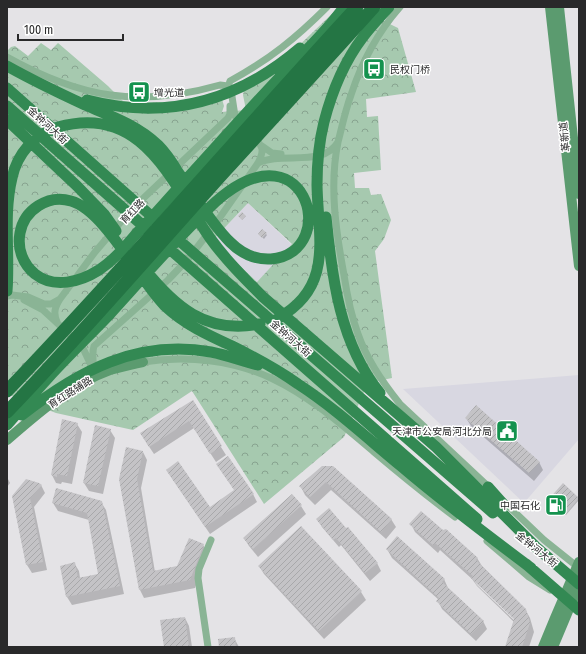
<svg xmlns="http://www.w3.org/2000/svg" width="586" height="654" viewBox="0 0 586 654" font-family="'Fira Sans Condensed','Noto Sans SC',sans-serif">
<defs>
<pattern id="forest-crowns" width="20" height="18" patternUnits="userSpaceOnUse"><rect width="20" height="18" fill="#a6c9af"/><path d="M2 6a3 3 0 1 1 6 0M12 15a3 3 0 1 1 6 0" fill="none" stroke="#87a38f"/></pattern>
<pattern id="building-hatch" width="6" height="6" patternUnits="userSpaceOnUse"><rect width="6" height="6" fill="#c4c3c6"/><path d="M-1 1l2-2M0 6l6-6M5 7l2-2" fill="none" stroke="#a8a8aa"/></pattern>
</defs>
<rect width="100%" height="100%" fill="#e4e3e6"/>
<!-- built -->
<path fill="#d8d7e1" d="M248,203L292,245L257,282L213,240Z
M579,375V439L524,503L403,389Z"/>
<!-- forest -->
<path fill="url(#forest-crowns)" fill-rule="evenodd" d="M339,7H355L398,28L416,92L366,99L367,117L378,116L381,170L354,173L355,188H369L371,195L381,194L391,220L384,239L375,251L392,378L368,383L344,437L264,504L192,391L133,430L56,413L7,394V51L11,47L15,46L28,56L41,43L51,50L58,43L108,86L123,101L145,103L222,99L224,106L222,112L246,110L243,95L245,84L287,57ZM248,203L292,244L257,282L213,240Z"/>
<!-- shadow -->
<path fill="#0003" fill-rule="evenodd" d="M262,230L267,235L264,239L260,235Z
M192,401L226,455L216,462L194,428L154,454L146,442Z
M466,418L539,462L543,470L534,481L471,426Z
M77,424L82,432L72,484L62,482L61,484L56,483L52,475Z
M110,430L115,438L103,494L89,491L84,483Z
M143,452L147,460L141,488L155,572L178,567L203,545L208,553L195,588L144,598L140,590L120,479Z
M322,467L391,519L396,527L386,539L331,490L315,505L305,495L301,487Z
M7,477L10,483L7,487Z
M172,478L209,509L235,491L253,494L257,502L210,534Z
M41,485L45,493L34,507L47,570L32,573L27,565L13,496Z
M578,499L579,500L566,515L550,501Z
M101,502L106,510L124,594L72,605L67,597L74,563L79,571L80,578L100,575L89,520L58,511L53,503Z
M301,506L306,514L258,557L249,546L244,538Z
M317,519L377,563L381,571L370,581L341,545L339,547L322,527Z
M411,524L477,558L482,566L525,609L530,618L534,632L529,647H506L514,622L477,586L472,579L440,550L438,553L415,532ZM474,581L518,621L517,623L477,585Z
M387,549L444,579L448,588L483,621L487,629L476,641L442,609L438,601L439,600L392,558Z
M259,566L361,592L366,600L324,639L264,574Z
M185,618L189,626L192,647H165Z
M234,638L239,647H220Z"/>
<!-- building -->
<path fill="url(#building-hatch)" d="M242,212L246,216L242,220L238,216Z
M262,229L267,233L262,238L258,234Z
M193,400L222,446L210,454L189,421L149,447L140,433Z
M476,405L540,462L529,473L465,418Z
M62,419L78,423L67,476L57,474V477L51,475Z
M95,425L111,429L98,486L83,483Z
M126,447L143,451L137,479L153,571L177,566L189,538L204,544L190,580L139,590L119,479Z
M228,456L254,494L205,527L166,470L178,461L210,507L234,490L216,464Z
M322,466H333L392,519L381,532L326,482L310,497L299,486Z
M26,479L39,483L42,485L30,498L43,562L26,565L12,496Z
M563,483L579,498L565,515L548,500Z
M56,488L102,501L120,586L66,597L60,566L75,562L78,578L98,574L87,513L52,503Z
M292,494L302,505L253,549L243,538Z
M329,508L346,528L348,527L378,563L365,573L336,538L333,540L316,519Z
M421,511L443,530L446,529L478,558L476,560L526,609L530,623L522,647H505L514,619L471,578L473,576L435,543L433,545L409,524Z
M301,526L362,591L319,631L258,566Z
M397,536L445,579L442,582L484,621L471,634L436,601L439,598L386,549Z
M185,617L189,647H164L160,620Z
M235,637L236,647H219L218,639Z"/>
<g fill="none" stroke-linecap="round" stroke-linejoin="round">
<!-- street -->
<path stroke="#8ab495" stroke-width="7" d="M7,57C80,98 139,108 220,85L228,86L231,90L235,116L242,124
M227,90L230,81C269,60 296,38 327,7
M338,142C329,186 336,232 344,275C347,295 351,315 358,334C367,360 383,383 400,404L491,489
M262,146L272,153L281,154
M258,163C282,151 323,168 338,142C342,127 345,111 351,95C361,64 378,32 400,7
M7,296L12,295L28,297L44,304H51L60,299L95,252L132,209L228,118L230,114V106
M24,300L43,310L82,346L90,363
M57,322C53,313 55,307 60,299
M143,362C187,355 233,360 273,379C311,397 343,426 374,452C400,474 427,496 455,517
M92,373C95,364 91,355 94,346L168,280L188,259L216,223L258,163C265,149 263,147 253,136
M503,501L544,540L579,568
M487,541L529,577L550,590
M208,647L198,578L199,569L211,540"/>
<!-- secondary -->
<path stroke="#5b9b6f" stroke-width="10" d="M550,7L579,266
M559,7L579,194
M7,440C38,413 71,384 110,370C121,367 132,364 143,362
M543,647L555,618L579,562
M553,647L579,585"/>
<!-- primary -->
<path stroke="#338953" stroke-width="11" d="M344,7C326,33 301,55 279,78C246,113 214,149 182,184C167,200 152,218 136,234C125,247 114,260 99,270C80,282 54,289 35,274C23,264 17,249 20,233C24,210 48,194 71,201C104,210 140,281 165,306C185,325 210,336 234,347C256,358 278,370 298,384C335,408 367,438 401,466C443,502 487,535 531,568
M7,66C32,80 59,93 85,105C111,116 137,125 158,145C166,153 172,162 178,172C195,195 209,221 230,242C241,253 255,260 271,259C344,252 304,115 209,208C174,241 142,279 109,315C89,336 68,356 48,378C34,393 21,409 7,425
M7,88L158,222
M87,100C168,121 238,101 300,48
M7,106L149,231
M7,120L77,186L104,214L116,231
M326,217C332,278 340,344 380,393
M174,236L493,513
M165,245L477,519
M143,267C174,306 206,335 260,324
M7,291C10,254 3,215 12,178C17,154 34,134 58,127C143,103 171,182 210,238C225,259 244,278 263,297L436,447L535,546
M278,318C334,287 318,238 317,185C317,164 319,142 324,122C332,91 344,62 363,37C371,26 380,17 389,7
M22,415C78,371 137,339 211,352C227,355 242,361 258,365
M488,487L504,505
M530,542L579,584
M526,564L579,610"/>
<!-- highway -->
<path stroke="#247544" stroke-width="13" d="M7,391C127,266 240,134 357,7
M7,412C82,334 153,251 226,170C275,116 325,62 374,7"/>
</g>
<!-- icons -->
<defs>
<g id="bus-square" transform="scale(1.15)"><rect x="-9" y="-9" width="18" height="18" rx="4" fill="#14924e" stroke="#fff"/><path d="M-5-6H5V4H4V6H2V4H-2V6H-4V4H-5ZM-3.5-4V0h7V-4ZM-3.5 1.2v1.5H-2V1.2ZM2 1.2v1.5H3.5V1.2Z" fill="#fff"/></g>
<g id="civic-square" transform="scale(1.15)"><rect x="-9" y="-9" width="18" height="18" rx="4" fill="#14924e" stroke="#fff"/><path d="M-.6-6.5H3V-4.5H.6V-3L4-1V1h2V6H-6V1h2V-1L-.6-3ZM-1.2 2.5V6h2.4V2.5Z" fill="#fff"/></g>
<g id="fuel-square" transform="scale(1.15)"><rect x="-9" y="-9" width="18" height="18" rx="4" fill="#14924e" stroke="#fff"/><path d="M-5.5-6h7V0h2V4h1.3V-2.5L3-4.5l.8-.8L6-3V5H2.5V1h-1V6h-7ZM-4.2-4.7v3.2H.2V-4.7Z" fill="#fff"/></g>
</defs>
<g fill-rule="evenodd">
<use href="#bus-square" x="374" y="69"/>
<use href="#bus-square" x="139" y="92"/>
<use href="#civic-square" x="507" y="431"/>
<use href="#fuel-square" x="556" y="505"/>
</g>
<g text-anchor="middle" stroke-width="3" stroke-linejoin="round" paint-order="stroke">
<!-- poi labels -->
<g font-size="10" fill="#29292a" stroke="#fff" text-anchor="start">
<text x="390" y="73">民权门桥</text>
<text x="154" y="96">增光道</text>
<text x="492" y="435" text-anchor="end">天津市公安局河北分局</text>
<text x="540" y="509" text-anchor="end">中国石化</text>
</g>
<!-- street labels -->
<g font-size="10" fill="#29292a" stroke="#fff">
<text transform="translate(48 125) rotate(42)" y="4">金钟河大街</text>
<text transform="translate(564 137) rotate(-96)" y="4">革新道</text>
<text transform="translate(132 211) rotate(-46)" y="4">育红路</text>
<text transform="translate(291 338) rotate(41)" y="4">金钟河大街</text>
<text transform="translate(70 392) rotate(-32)" y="4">育红路辅路</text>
<text transform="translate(537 549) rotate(39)" y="4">金钟河大街</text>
</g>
</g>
<!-- border -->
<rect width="586" height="654" fill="none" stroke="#29292a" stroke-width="16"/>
<!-- scale -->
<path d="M18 34v6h105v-6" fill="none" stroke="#29292a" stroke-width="2"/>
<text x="24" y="34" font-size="12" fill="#29292a" stroke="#ffffff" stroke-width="3" paint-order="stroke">100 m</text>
</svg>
